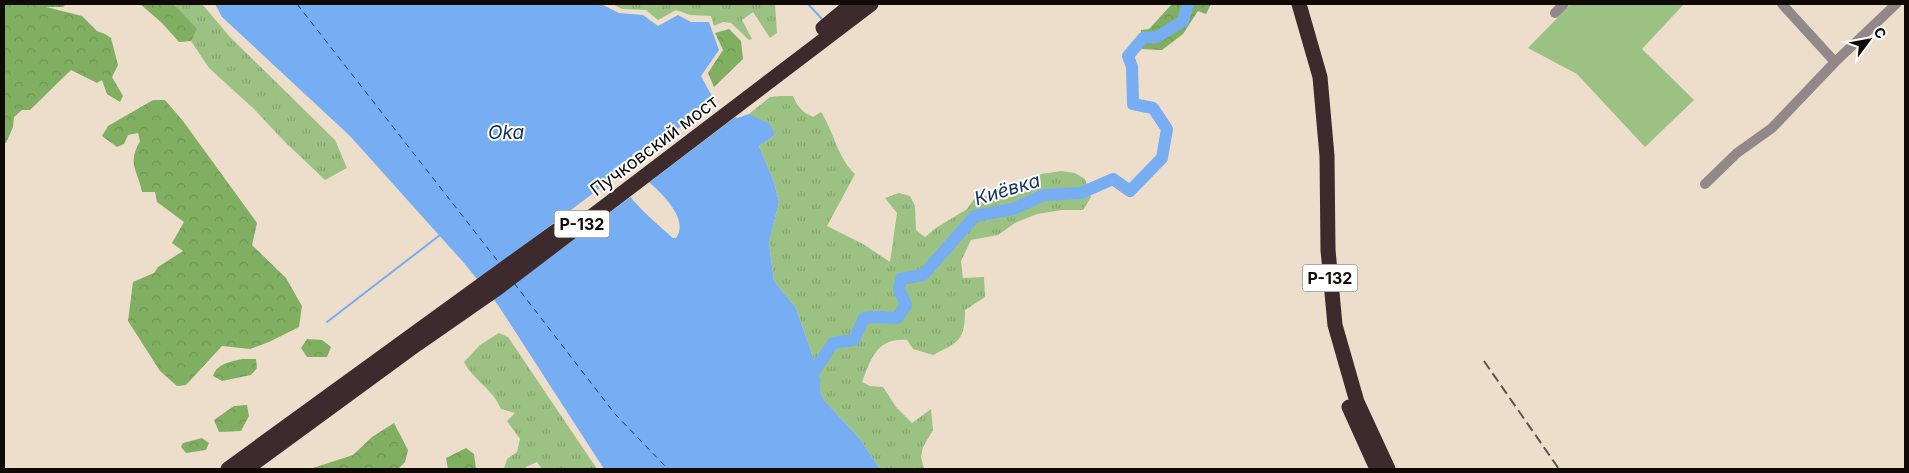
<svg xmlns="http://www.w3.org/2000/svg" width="1909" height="473" viewBox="0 0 1909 473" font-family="Inter,sans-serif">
<defs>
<pattern id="grass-tufts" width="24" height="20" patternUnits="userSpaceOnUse" patternTransform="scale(1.25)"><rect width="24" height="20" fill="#9bc282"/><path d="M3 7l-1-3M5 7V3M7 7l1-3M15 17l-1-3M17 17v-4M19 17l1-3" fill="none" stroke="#84a56f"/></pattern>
<pattern id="forest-crowns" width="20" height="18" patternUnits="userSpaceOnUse" patternTransform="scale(1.25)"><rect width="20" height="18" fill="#81af62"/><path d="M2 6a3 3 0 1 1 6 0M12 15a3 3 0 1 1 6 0" fill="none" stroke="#6e9554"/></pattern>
</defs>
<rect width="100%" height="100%" fill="#edddcb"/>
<!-- grass -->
<path fill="url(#grass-tufts)" d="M174,4H202L230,37L335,140L347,168L325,180L284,141L254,109L209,68L191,41L196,29Z
M613,4H775L777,33L770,38L753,12L742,20L752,39L749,40L731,23L723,22L714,26L711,16L690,15L676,10L658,20L646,10L622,9Z
M779,96H793C797,106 803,113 813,117L821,112C834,132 838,159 855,174L827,226L863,244L890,262L897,213L885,198L899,193L910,196L915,206L916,230L925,237L936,228L967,209L977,195L995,197L1016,190L1041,174L1061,171L1075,173L1085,179L1091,197L1083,210H1062L1037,214L1015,223L998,235L971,240L961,261L963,278L984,277L985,297L965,310C965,340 959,342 933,355L913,349L907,340C877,338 872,357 862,382L870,386L883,387L896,407L912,423L931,409L933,430L923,447L921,457L924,469H880L860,439L824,400L820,391V377L796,308L774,281L769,243L779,202L774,182L759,146L775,135L772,130L749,114L770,97Z
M499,333L508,337L597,469H542L537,462L526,467L525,469H504L507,459L517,452L520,439L507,421L515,413L501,409C492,388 475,382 464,362L480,345Z"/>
<!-- forest -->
<path fill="url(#forest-crowns)" d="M4,4H66L63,7H46L82,16L97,31L105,34L111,38L118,65L112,77L123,96L120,102L107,94L102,80L97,83L71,70L30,110H22L14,117L13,127L6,143H4Z
M140,4H174L197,29L191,41L179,42L162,23Z
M1172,4H1211L1206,14L1198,11L1183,34L1162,50L1140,49L1141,30L1149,29Z
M729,29L741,41L743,59L714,87L708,73L723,50L715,33Z
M153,100H165L183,121L257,223L252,245L286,278L302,306L299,327L269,342L250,349L222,346L186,385L177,386L160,371L128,321L133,282L154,273L158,267L183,251L172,243L184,222L157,202L155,192H142C137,168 127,165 140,141L138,133L128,135L124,144L117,147L102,136L108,126Z
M307,339L322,340L331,347L327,357H307L301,348Z
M242,359H256L257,368L251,375L222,381L213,376C217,363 231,362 242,359Z
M247,405L249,416L241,431L219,432L214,420L234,406Z
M394,423L408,450L405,462L398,469H310L353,455L372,437Z
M202,438L209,443L206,450L186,453L181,447L183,443Z
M466,448L474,454L476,469H448L446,458Z"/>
<!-- green -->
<path fill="#9bc282" d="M1571,4H1684L1642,49L1694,100L1645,147L1577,74L1528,48Z"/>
<!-- water -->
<path fill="#76adf3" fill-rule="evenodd" d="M215,4H601L619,13L643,15L658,26L678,15L691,22H709L719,50L701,76L714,100L737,118L749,114L770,124L775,135L759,146L774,182L779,202L769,243L774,281L796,308L820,377V391L824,400L860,439L880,469H604L498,305L464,263L350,136L222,17ZM624,163C642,175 694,214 676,238H673C654,221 624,197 616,172L617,166Z"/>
<!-- pier -->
<path fill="#edddcb" d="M717,99L738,115L647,184L627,168Z
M619,174L633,195L492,301L476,281Z"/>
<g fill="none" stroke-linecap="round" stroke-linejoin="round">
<!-- stream -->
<path stroke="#76adf3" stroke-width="2" d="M808,4L822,19
M327,322L440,235"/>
<!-- river -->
<path stroke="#76adf3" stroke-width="12" d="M808,381L833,343L854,340L864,318L875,317L897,318L906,305L899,289L901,279L923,275L975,216L1013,209L1044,195L1081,193L1113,179L1130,191L1162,158L1167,129L1153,108L1133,104L1132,67L1128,56L1143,38L1157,37L1183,21L1188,4"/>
<!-- ferry -->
<path stroke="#0e335f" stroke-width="1" stroke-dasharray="6 5" stroke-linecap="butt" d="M297,4L500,264
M514,283L615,414L668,469"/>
<!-- minor -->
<path stroke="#938889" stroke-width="10" d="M1782,4L1835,62
M1555,13L1564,4
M1705,184L1737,153L1772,128L1835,62L1896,4"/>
<!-- highway -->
<path stroke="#3d2a2c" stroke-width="15" d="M1299,4L1320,77L1327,156L1328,250L1335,325L1357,402L1388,469
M823,28L852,4
M1349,407L1377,469
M228,469L556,231
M246,469L417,344L499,287L871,4"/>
<!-- rail -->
<path stroke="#5e554b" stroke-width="2" stroke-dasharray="10 5" stroke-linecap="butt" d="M1484,361L1559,469"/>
</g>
<g text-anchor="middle" stroke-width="4" stroke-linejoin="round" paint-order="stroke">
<!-- shield labels -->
<g fill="#fff" stroke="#585450" stroke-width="1">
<rect x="554.5" y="210.5" width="55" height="27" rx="4"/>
<rect x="1302.5" y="264.5" width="55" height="27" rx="4"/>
</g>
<g font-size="16" font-weight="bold" fill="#100a05">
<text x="582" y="230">Р-132</text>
<text x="1330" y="284">Р-132</text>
</g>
<!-- street labels -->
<g font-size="18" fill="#100a05" stroke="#fff">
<text transform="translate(654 146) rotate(-37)" y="6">Пучковский мост</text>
</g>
<!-- water labels -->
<g font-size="19" font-style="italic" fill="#0e335f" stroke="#fff">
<text x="506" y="139">Oka</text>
<text transform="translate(1007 189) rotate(-17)" y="7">Киёвка</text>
</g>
</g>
<!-- border -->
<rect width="1909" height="473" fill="none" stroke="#100a05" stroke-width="10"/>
<!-- north arrow -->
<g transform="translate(1869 40) rotate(58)" stroke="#ffffff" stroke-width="4" paint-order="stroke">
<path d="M0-4L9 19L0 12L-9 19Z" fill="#100a05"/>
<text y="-8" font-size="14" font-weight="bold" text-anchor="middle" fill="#100a05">С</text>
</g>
</svg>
